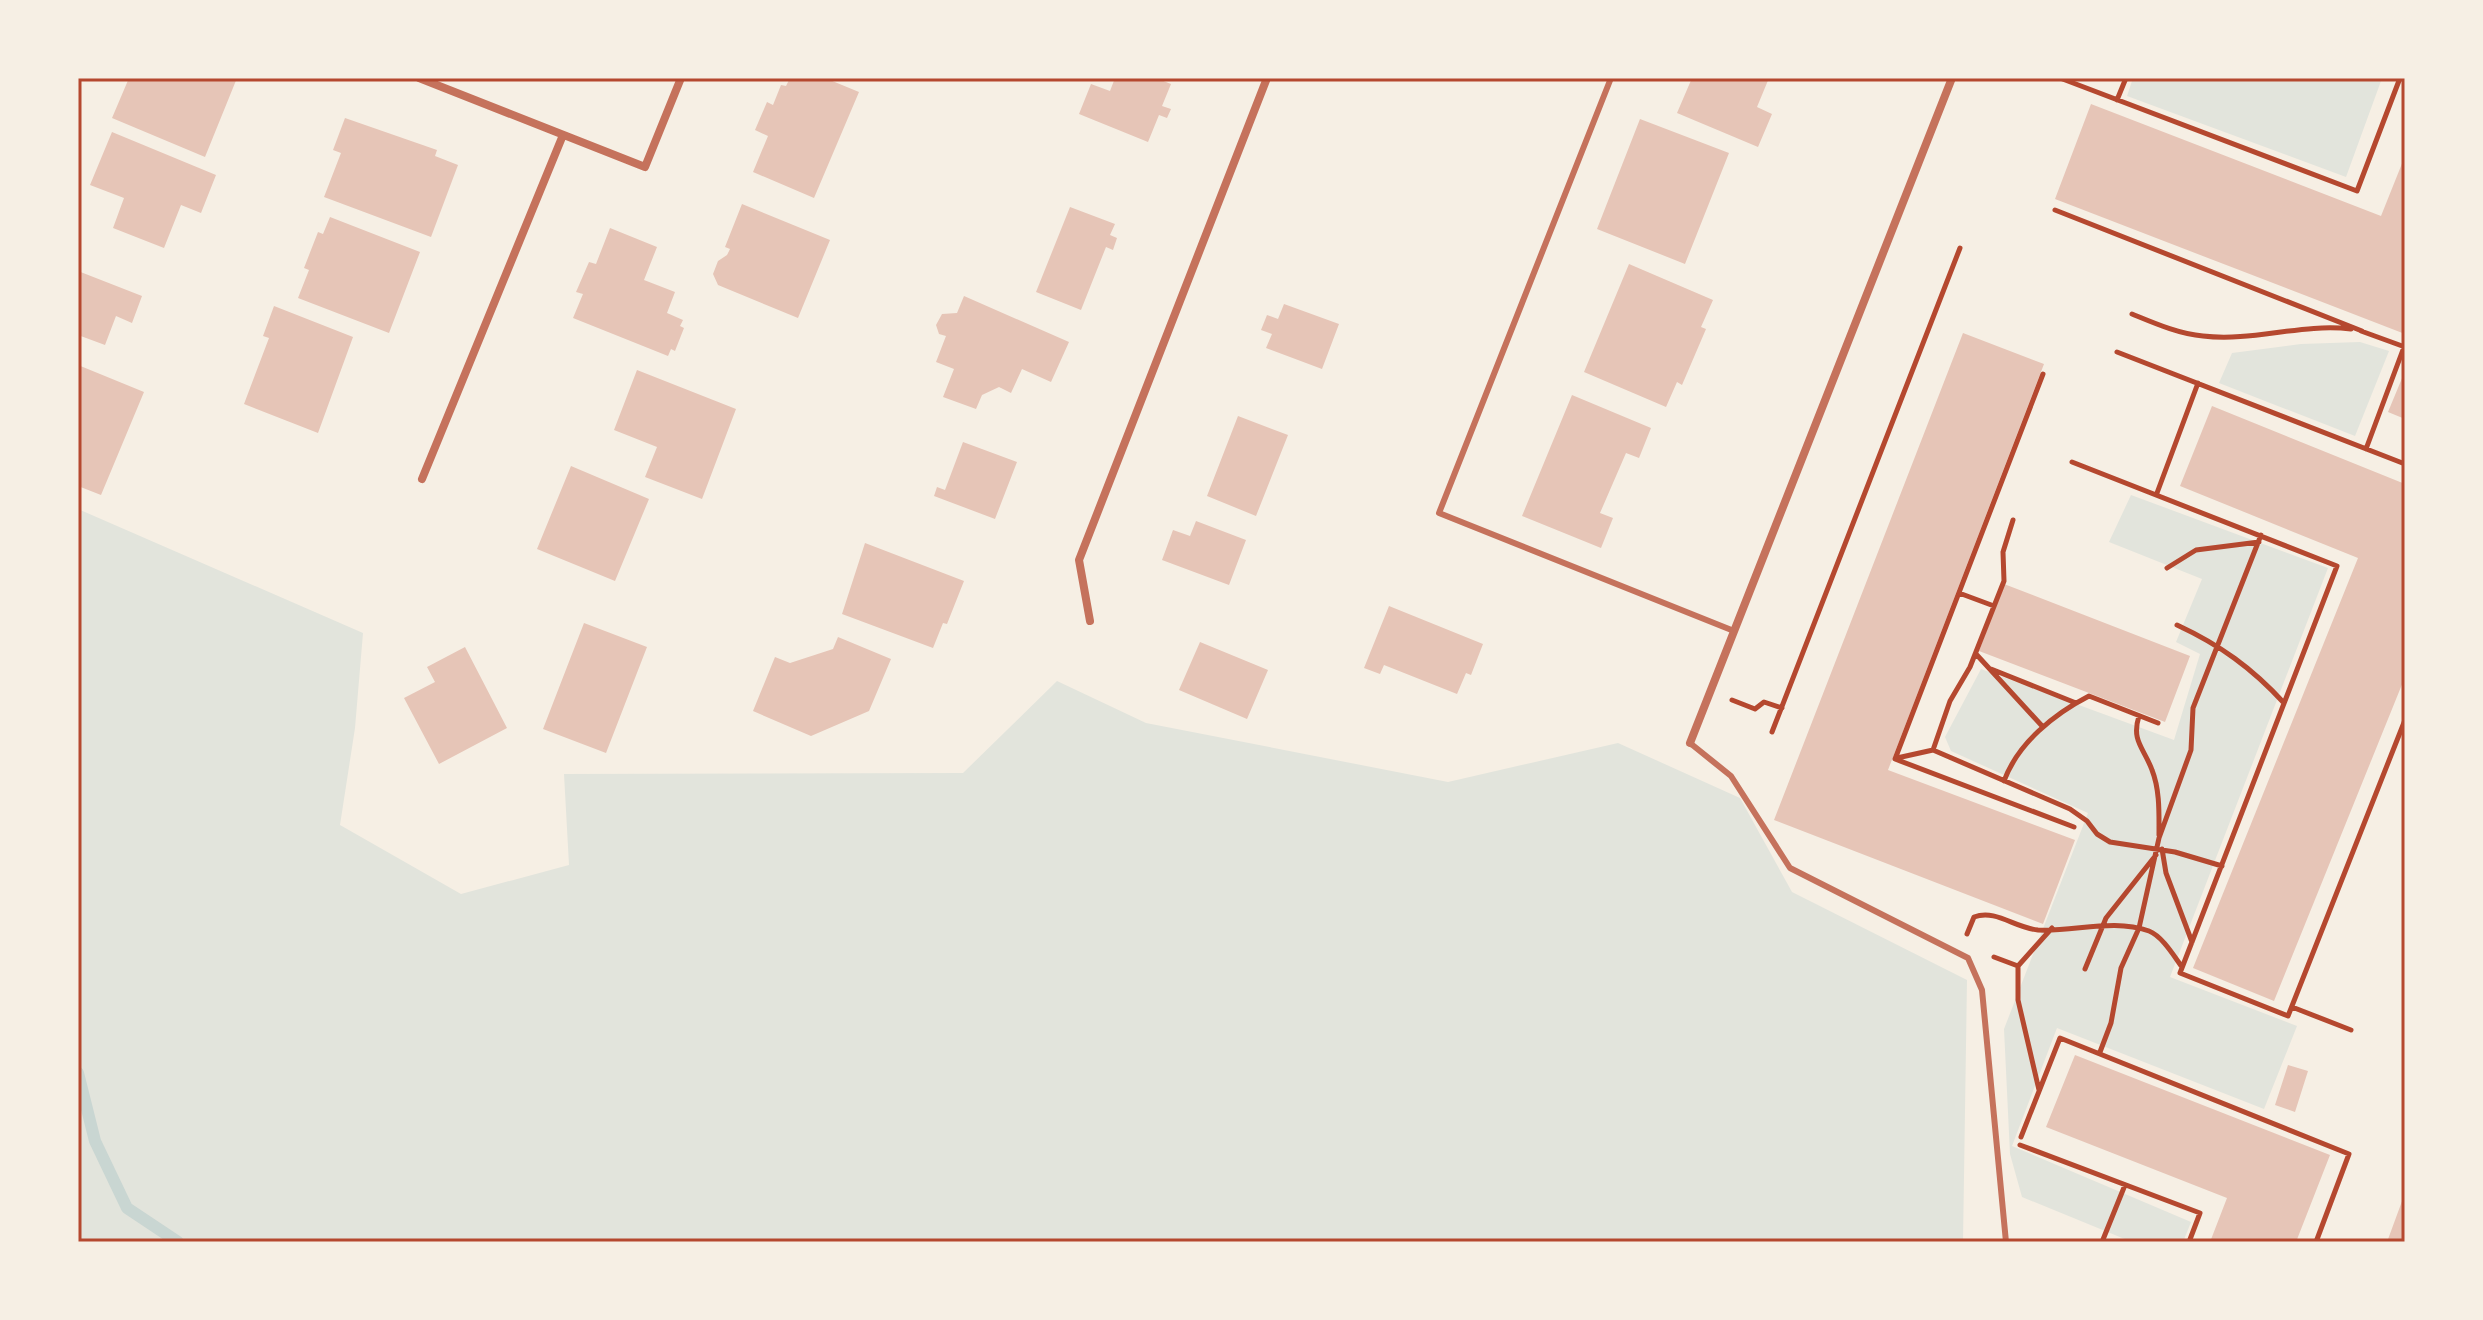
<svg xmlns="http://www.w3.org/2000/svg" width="2483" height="1320" viewBox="0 0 2483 1320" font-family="'Noto Serif',serif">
<rect width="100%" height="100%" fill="#f6efe4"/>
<!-- green -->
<path fill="#e2e4dc" d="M2133,78H2373L2381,81L2346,177L2127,96Z
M2360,342L2389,351L2355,436L2219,383L2232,353L2301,344Z
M2131,495L2328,568L2170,977L2297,1026L2264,1109L2057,1028L2012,1146L2191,1222L2183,1242H2132L2022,1197L2010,1154L2004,1029L2088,813L1951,751L1945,737L1981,669L2174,740L2200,654L2176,642L2202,579L2109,542Z
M78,509L363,633L355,728L340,825L461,894L569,865L564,774L963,773L1057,681L1146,723L1448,782L1618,743L1740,798L1792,892L1967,980L1963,1242H78Z"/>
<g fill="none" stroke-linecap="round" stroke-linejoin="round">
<!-- stream -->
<path stroke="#c9d6d2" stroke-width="12" d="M78,1073L95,1141L127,1208L178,1242"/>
</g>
<!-- building -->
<path fill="#e6c5b7" d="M129,78H237L205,157L112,118Z
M790,78H825L859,92L814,198L753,172L768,136L755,130L767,102L773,105L781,85L786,86Z
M1115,78H1156L1171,84L1162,106L1171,109L1167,118L1159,115L1148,142L1079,114L1091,84L1110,91Z
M1692,78H1769L1757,107L1772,114L1758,147L1677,113Z
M2091,104L2381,216L2405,156V334L2055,199Z
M345,118L437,150L435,156L458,165L431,237L324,197L341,153L333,150Z
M1640,119L1729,153L1685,264L1597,229Z
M112,132L216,175L201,213L181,205L164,248L113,228L124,198L90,185Z
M742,204L830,240L798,318L718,285L713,274L718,261L727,255L730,249L725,247Z
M1070,207L1115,224L1110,235L1117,238L1113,250L1106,247L1081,310L1036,292Z
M330,217L420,252L389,333L298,298L309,270L304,268L318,232L323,234Z
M610,228L657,247L644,280L675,292L667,313L683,320L680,326L684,328L675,351L671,349L668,356L573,318L583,294L576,292L589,262L596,264Z
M1629,264L1713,300L1701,327L1706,329L1682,385L1677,382L1666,407L1584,372Z
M78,271L142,296L132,323L116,316L105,345L78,335Z
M964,296L1069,342L1051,382L1022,369L1011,393L999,387L982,395L976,409L943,397L954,369L936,362L946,336L939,334L936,325L942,314L957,313Z
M1284,304L1339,324L1322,369L1266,348L1272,334L1261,330L1267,315L1278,319Z
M274,306L353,337L318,433L244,404L269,338L263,336Z
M1963,333L2044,364L1888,770L2075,840L2043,924L1774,820Z
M78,365L144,392L101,495L78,486Z
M637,370L736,409L702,499L645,477L657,447L614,430Z
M2405,371V419L2388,412Z
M1572,395L1651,428L1639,458L1626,453L1600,513L1613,518L1601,548L1522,516Z
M2212,406L2405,484V677L2274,1001L2193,968L2358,558L2180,486Z
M1238,416L1288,435L1256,516L1207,496Z
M963,442L1017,462L995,519L934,496L937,487L945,490Z
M571,466L649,499L615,581L537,549Z
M1196,521L1246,540L1229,585L1162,560L1173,530L1190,536Z
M865,543L964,581L947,624L943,623L933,648L842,614Z
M2004,584L2190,656L2165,722L1979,651Z
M1389,606L1483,644L1471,675L1466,673L1457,694L1384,665L1380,674L1364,668Z
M584,623L647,647L606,753L543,729Z
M838,637L891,659L869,711L811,736L753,711L775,657L790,663L833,649Z
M1200,642L1268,670L1247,719L1179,690Z
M465,647L507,728L439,764L404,698L435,682L427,667Z
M2075,1055L2330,1155L2296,1242H2210L2227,1198L2046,1127Z
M2288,1065L2308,1071L2295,1112L2275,1105Z
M2405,1193V1242H2387Z"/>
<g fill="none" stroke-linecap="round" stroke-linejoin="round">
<!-- path -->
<path stroke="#b5482f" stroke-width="5" d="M2060,78L2357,191L2400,78
M2117,100L2126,78
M2055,210L2362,331
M2132,314C2154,323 2179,334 2203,336C2253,342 2301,323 2351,329
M2361,331L2405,347
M2117,352L2405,464
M2043,374L1895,759L2074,827
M2366,449L2404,347
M2072,462L2337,566L2180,973L2288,1016L2405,720
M2157,493L2198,383
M2167,568L2196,550L2259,542
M1959,593L1994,606
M2177,625C2220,645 2252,668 2284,703
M1976,654L2043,727
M1991,669L2076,703
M1732,700L1755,709L1764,702L1782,708
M2139,716C2131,741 2144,748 2152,770C2160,790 2159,814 2159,835
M1772,732L1960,248
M1933,750L2070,809L2087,821L2097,834L2110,842L2175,852L2222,866
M1897,758L1933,750L1950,701L1970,667L2004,581L2003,552L2013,520
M2004,781C2018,743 2054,714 2089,696L2158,723
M2162,849L2166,873L2192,942
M1967,934L1974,917C1996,909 2015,928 2038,930C2075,932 2113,918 2149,931C2162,936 2174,956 2182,967
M1994,957L2018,966L2052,928
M2018,966V1000L2039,1090
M2085,969L2106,918L2156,855
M2292,1007L2351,1030
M2100,1052L2111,1023L2121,968L2139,928L2159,838L2191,750L2193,708L2261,535
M2021,1137L2060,1038L2349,1154L2316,1242
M2020,1145L2200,1213L2189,1242
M2102,1242L2125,1185"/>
<!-- service -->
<path stroke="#c5725c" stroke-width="6" d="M1611,78L1439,513L1734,631
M1690,743L1731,776L1790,868L1968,958L1982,990L2006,1242"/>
<!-- minor -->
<path stroke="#c5725c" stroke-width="8" d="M419,78L645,167L681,78
M422,479L563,135
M1090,621L1079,560L1267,78
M1690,743L1952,78"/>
</g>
<!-- border -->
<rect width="2483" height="1320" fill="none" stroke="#f6efe4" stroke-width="160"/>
<rect x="80" y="80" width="2323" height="1160" fill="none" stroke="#b5482f" stroke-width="3"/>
</svg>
